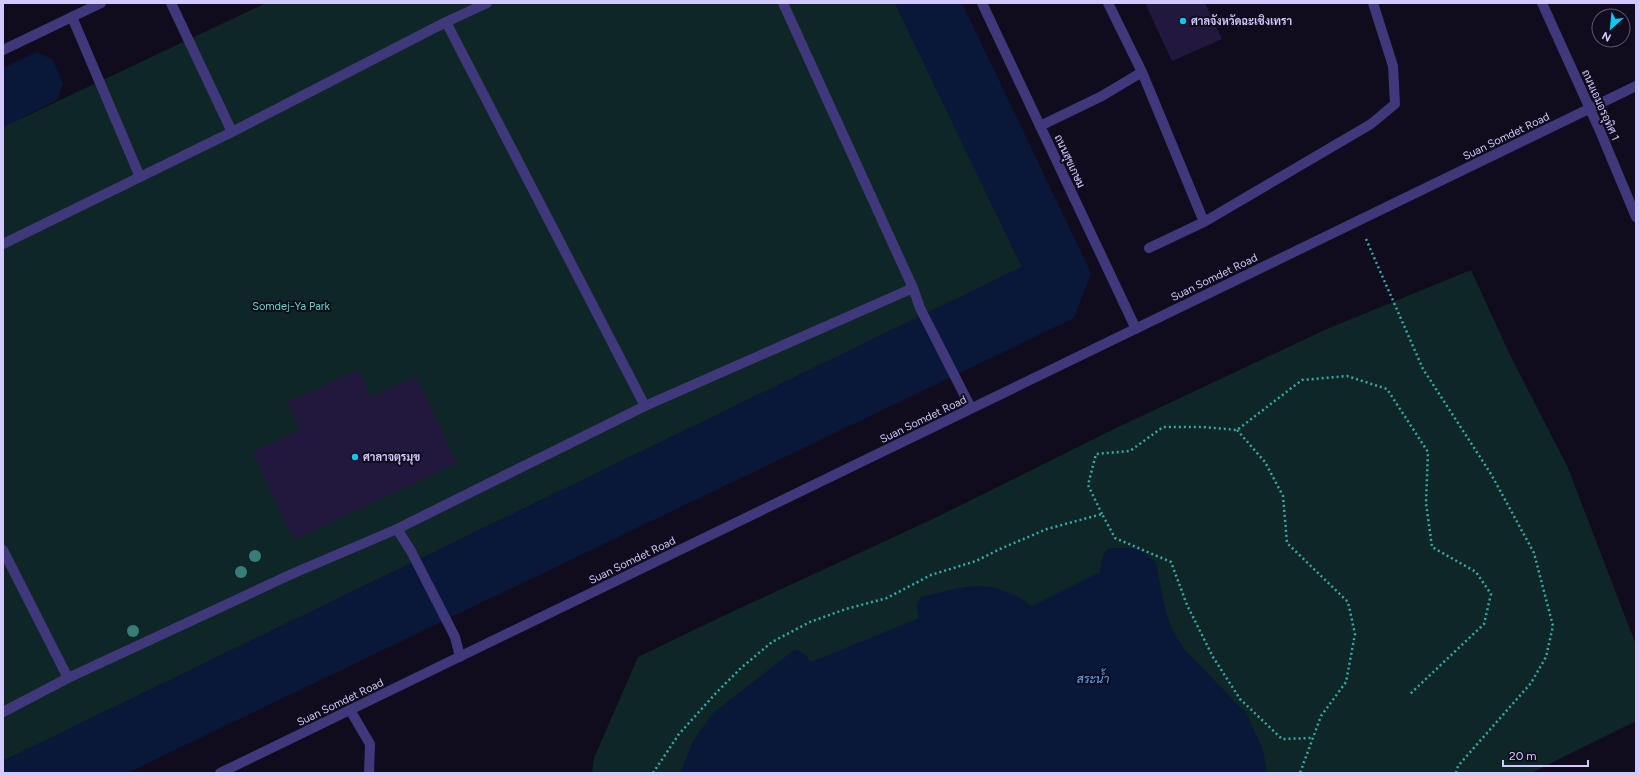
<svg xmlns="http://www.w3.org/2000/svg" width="1639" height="776" viewBox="0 0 1639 776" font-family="Figtree,Sarabun,sans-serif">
<rect width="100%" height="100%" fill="#100c1d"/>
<!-- green -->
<path fill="#0f2627" d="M266,3H895L1022,267L3,761V127Z
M1471,270L1509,353L1568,468L1636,645V721L1531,773H592L594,758L638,657L723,616L935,518L1114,429L1327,329Z"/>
<!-- water -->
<path fill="#091839" d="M895,3H962L1091,273L1074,318L127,773H3V761L1022,267Z
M37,52L53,60L63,84L57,100L3,127V68Z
M1109,548H1134L1146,554L1156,563L1165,608L1172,629L1185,650L1246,713L1263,749L1267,773H680L693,741L713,713L794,650C803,650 806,656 811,662L919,618C917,610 915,604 921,597C954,590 978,579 1010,593C1018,596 1025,602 1032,606L1100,572C1101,563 1101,555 1109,548Z"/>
<!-- building -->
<path fill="#22183e" d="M1145,3H1205L1222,39L1172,61Z
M358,370L371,397L416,376L457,463L294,540L252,452L300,430L287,402Z"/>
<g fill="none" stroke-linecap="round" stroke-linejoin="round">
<!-- path -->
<path stroke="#2facac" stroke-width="2.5" stroke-dasharray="2 3" stroke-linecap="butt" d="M1366,239L1423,369L1491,474L1534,553L1553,626L1546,657L1531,683L1458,766L1456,773
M1237,430L1265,462L1283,496L1287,543L1348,602L1355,634L1346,682L1321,716L1300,773
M1102,514L1088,485L1096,454L1130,451L1163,427H1203L1237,430L1302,380L1347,376L1387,389L1428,452L1426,503L1432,547L1476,572L1491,594L1484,624L1409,695
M653,773L679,734L716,693L741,668L772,642L810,622L846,609L887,598L931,575L976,561L1000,549L1047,529L1102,514L1115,538L1171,562L1187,605L1213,657L1240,699L1282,739L1312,738"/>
<!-- lane -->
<path stroke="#3f387b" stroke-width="10" d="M171,3L232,132
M783,3L913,288L920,308L971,408
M1108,3L1142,72L1204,222
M72,17L140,177
M446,22L645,406
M1040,126L1102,96L1142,72
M3,244L232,132L446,22L487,3
M1149,248L1204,222L1371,124L1395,104L1393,66L1373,3
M397,529L411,551L455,637L460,657
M3,550L68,678
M350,710L370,744L369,773
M3,712L68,678L294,573L397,529L645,406L913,288"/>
<!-- street -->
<path stroke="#3f387b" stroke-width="10" d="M982,3L1136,329
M1542,3L1600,131L1636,217
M3,50L101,3
M220,773L1636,86"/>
</g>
<!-- trees -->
<g fill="#387e78">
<circle cx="255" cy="556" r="6"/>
<circle cx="241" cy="572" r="6"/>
<circle cx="133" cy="631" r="6"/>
</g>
<!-- markers -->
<g fill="#05c9ef" stroke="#100c1d" stroke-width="1.5">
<circle cx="1183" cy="21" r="4"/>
<circle cx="355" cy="457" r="4"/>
</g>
<g text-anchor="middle" stroke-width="4" stroke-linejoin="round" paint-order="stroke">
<!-- poi labels -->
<g font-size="11" font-weight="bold" fill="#d3c9fe" stroke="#100c1d" text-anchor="start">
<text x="1191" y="25">ศาลจังหวัดฉะเชิงเทรา</text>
<text x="363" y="461">ศาลาจตุรมุข</text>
</g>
<!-- street labels -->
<g font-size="11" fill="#d3c9fe" stroke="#100c1d">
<text transform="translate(1601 105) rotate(66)" y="4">ถนนเอมอรอุทิศ 1</text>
<text transform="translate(1506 136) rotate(-26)" y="4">Suan Somdet Road</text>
<text transform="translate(1070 161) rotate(65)" y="4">ถนนสุขเกษม</text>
<text transform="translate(1214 277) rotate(-26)" y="4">Suan Somdet Road</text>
<text transform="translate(923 419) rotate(-26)" y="4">Suan Somdet Road</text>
<text transform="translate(632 560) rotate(-26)" y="4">Suan Somdet Road</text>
<text transform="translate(340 702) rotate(-26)" y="4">Suan Somdet Road</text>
</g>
<!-- park labels -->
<g font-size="11" fill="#58dbc3" stroke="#100c1d">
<text x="291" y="310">Somdej-Ya Park</text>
</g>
<!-- water labels -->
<g font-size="12" font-style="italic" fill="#59a7fc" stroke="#100c1d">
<text x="1093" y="683">สระน้ำ</text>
</g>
</g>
<!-- border -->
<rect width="1639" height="776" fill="none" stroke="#d3c9fe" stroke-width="8"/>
<!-- north arrow -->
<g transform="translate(1611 28) rotate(207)"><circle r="19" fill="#100c1d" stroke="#5e5877"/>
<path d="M0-3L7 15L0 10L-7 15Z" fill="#05c9ef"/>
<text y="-6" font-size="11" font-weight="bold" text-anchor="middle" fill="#d3c9fe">N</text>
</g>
<!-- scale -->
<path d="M1503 760v6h85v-6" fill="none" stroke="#d3c9fe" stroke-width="2"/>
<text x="1509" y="760" font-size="12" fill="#d3c9fe" stroke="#100c1d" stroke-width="3" paint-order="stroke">20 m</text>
</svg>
